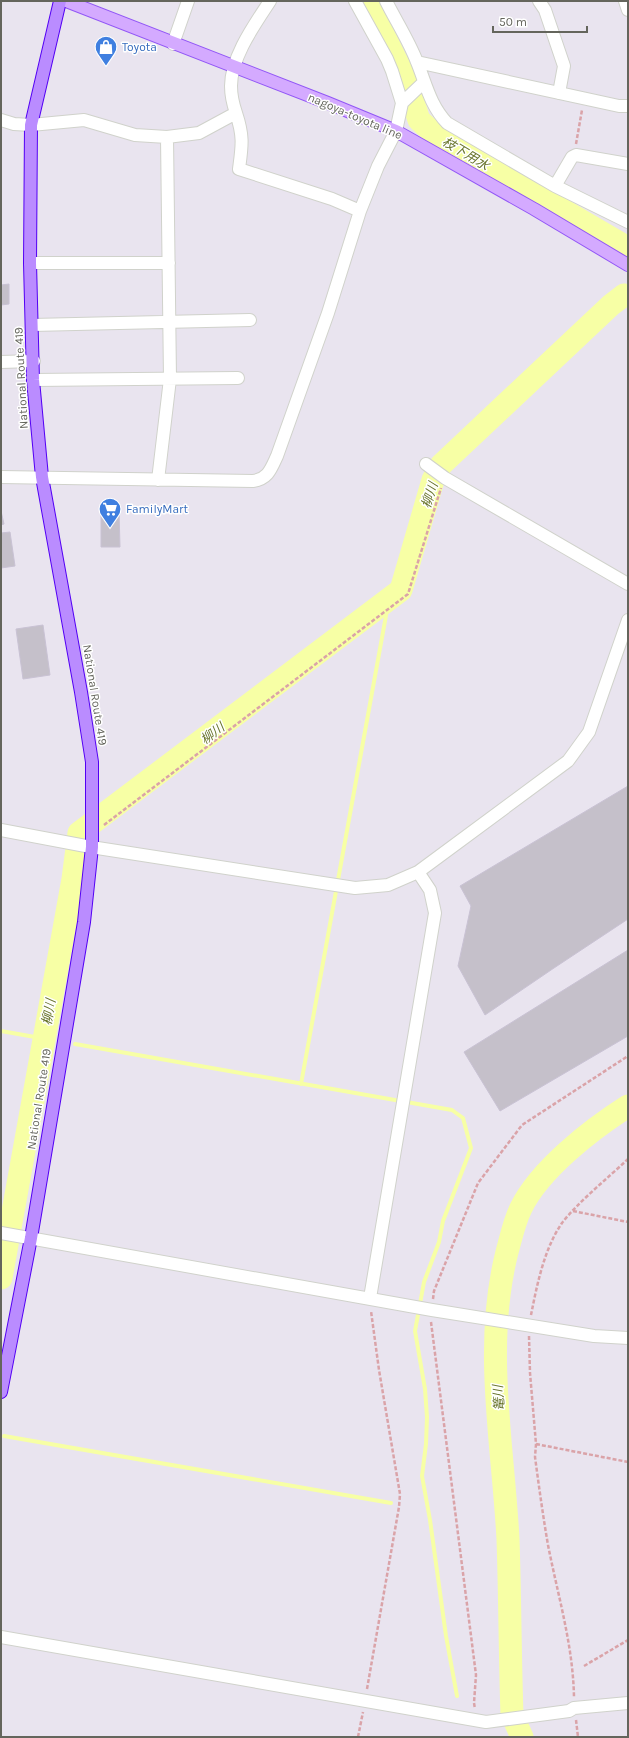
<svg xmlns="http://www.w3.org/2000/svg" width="629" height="1738" viewBox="0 0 629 1738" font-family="Karla,'Noto Sans JP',sans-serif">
<rect width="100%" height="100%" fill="#e9e4ef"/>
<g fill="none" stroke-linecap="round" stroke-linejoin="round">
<!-- stream -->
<path stroke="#f7ffa5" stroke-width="4" d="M1,1031L35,1037
M75,1044L452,1110L463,1118L471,1148L443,1221L439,1242L424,1282L415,1331L425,1389L427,1417L426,1444L422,1476L430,1520L446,1636L457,1696
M301,1084L389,599
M4,1436L391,1503"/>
<!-- river -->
<path stroke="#f7ffa5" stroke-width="23" d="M367,1L406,80L419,120L439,138L628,248
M1,1278L73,879L79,833L401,590L433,480L441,465L611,305L624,295
M522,1737L512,1715C510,1657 510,1598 508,1539C503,1443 483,1347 507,1252C511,1238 514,1222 521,1208C540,1169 592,1129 628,1106"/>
</g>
<!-- building -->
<path fill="#c5c0ca" stroke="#c9c2d4" d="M9,284V304L1,305V285Z
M1,511L4,524L1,525Z
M101,511H119L120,547H101Z
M10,532L15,566L1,568V533Z
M43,625L50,675L23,679L16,629Z
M628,786V919L554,968L485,1015L458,966L471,906L460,886Z
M628,950V1036L500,1111L464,1052Z"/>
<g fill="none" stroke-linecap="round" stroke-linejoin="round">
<!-- minor casing -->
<g stroke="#d0d2cb" stroke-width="14">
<path id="minor" d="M355,1L387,59L392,71L402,103
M386,1C396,21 409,41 417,62C426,84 430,105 447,123L555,186L628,222
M539,1L545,10L564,66L559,93
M625,1L628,10
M173,44L188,1
M417,62L619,106H628
M236,113C244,137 242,146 239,169L332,199L360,211
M1,120L14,124L31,125L84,120L135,135L167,137L199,133L236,113C233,104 231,95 231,86C231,57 255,24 270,1
M555,186L572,157L576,155L628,164
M30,263H169
M32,325L250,320
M1,362L34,361
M33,380L238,378
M426,464L445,478L628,584
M1,477L253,481C268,479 271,469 277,456L328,313L360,211L378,166L396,131L402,103L423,83
M158,480L170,379L167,137
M1,830L91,847L355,888L388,885L418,872L568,761L589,732L628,620
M1,1233L432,1310L594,1336L628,1338
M370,1298L435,913L430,890L418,872
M1,1637L486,1722L569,1711L574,1708L628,1703"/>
</g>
<!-- major casing -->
<g stroke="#9257f6" stroke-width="14">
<path id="major" d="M66,1L328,103L396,131L534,209L628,265"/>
</g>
<!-- highway casing -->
<g stroke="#5300f4" stroke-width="14">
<path id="highway" d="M1,1392L31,1238L84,922L92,847V762L81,692L42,477L33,380L30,263L31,125L60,1"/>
</g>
<!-- path -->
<path stroke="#daa3a8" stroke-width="2.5" stroke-dasharray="4 2" stroke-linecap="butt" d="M576,144L582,110
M104,825L408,594L441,488
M573,1211L628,1222
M433,1299L434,1291L478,1183L522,1125L628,1056
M531,1315C537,1285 544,1249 562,1223C578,1202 608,1178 628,1159
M431,1322L476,1675L474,1703L475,1709
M529,1336L530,1373L536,1444L535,1457C539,1487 543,1516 548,1545C558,1596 573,1645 574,1697
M536,1444L628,1462
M584,1666L628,1640
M367,1689L399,1507L400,1494L379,1370L371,1311
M576,1720L578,1737
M358,1737L363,1712"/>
<!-- minor -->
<use href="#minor" stroke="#fff" stroke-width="12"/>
<!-- major -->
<use href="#major" stroke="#d4aaff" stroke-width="12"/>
<!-- highway -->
<use href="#highway" stroke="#ba8cff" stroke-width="12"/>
</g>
<!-- icons -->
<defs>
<g id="shop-pin" transform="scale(1.15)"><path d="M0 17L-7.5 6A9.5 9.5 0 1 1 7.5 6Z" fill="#3f7fe0" stroke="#fff"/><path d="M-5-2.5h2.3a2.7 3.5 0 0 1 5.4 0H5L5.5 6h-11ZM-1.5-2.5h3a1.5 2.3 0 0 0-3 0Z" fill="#fff"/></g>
<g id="supermarket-pin" transform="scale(1.15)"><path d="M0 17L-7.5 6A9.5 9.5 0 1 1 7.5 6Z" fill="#3f7fe0" stroke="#fff"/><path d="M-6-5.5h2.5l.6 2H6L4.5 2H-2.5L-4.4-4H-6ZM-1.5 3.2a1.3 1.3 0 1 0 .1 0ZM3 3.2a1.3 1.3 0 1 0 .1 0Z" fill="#fff"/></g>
</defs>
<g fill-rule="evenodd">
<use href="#shop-pin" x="106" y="47"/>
<use href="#supermarket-pin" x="110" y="509"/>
</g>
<g text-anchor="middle" stroke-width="3" stroke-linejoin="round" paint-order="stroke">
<!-- shop labels -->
<g font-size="12" fill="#366cbe" stroke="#fff" text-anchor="start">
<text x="122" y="51">Toyota</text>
<text x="126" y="513">FamilyMart</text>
</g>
<!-- street labels -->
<g font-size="12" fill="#64655c" stroke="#fff">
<text transform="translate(355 116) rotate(23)" y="4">nagoya-toyota line</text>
<text transform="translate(21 378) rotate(-93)" y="4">National Route 419</text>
<text transform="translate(95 695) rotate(81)" y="4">National Route 419</text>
<text transform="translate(39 1099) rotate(-81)" y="4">National Route 419</text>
</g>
<!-- water labels -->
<g font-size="13" font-style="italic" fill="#69752c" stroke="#fff">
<text transform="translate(466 153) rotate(31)" y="5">枝下用水</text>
<text transform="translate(429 495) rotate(-72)" y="5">柳川</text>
<text transform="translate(212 733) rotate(-37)" y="5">柳川</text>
<text transform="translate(48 1012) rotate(-80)" y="5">柳川</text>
<text transform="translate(498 1398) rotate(-94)" y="5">篭川</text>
</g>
</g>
<!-- border -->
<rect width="629" height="1738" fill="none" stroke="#64655c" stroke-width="4"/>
<!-- scale -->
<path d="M493 26v6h94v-6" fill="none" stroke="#64655c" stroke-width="2"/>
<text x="499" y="26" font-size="12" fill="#64655c" stroke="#ffffff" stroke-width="3" paint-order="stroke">50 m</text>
</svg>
